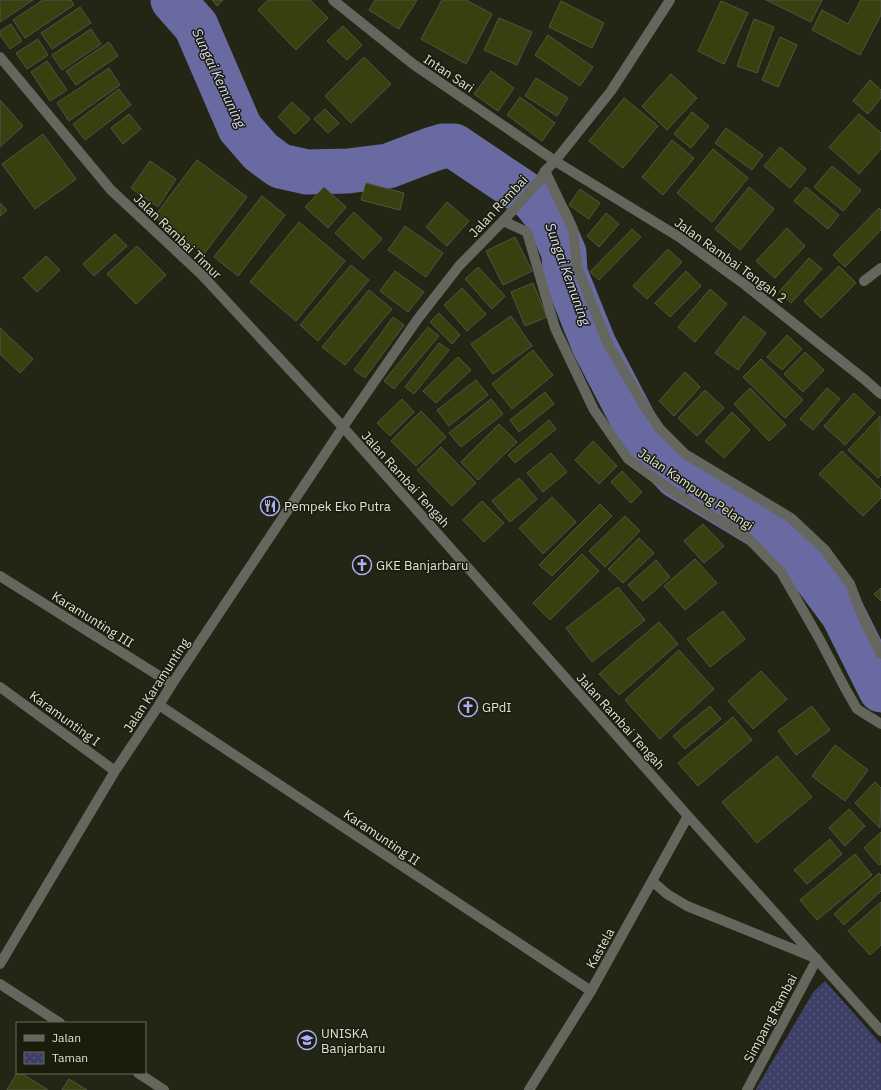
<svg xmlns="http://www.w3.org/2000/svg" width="881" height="1090" viewBox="0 0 881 1090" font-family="'IBM Plex Sans',sans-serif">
<defs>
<pattern id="park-dots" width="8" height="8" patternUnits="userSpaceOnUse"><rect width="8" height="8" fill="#3e3f67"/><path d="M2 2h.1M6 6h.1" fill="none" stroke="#595a7c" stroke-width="1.8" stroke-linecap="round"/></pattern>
</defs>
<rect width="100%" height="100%" fill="#232615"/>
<!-- park -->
<path fill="url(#park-dots)" d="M825,981L881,1044V1090H756V1089L814,991Z"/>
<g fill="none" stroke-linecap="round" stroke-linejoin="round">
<!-- river -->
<path stroke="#686aa1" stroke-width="45" d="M173,0L196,26L240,128L261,152L280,166L307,172L348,171L388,166L430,150L443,146H454L533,199L549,219L564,253L565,273L594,345L643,439L677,476L760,526L789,549L817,579L843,614L881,690"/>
</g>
<!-- building -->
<path fill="#3a3f10" stroke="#515442" d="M0,0H33L0,22Z
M43,0H71L74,5L25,38L13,20Z
M212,0H223L217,6Z
M268,0H310L328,18L296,50L258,10Z
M375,0H417L399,29L369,10Z
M442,0H466L492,14L466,64L421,39Z
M766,0H822L811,22Z
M861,0H881V15L860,55L812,30L822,10L848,24Z
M561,1L604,23L592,48L549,27Z
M721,1L748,13L724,64L698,51Z
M80,7L91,23L52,49L41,33Z
M499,18L532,32L517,65L484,50Z
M754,19L774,27L757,73L737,66Z
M11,24L22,41L10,49L0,35V31Z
M343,26L362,45L347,60L327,41Z
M91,29L101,44L62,70L52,55Z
M548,35L593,67L580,86L535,55Z
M780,37L797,45L778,87L762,80Z
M38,39L48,55L27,69L16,53Z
M109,42L118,56L76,85L66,71Z
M364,57L391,84L351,123L325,96Z
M47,61L67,90L50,101L31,72Z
M109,68L120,85L69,121L57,103Z
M491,71L514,88L498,111L474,94Z
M671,74L697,98L667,130L642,106Z
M536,78L568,98L557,116L525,96Z
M870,80L881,90V98L868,114L853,101Z
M119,89L131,105L85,140L73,124Z
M520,97L555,123L542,141L507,115Z
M624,98L658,126L623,168L589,141Z
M0,100L23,126L0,147Z
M292,102L310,119L295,134L278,117Z
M325,109L339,123L328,133L314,119Z
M692,112L709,126L691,148L674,134Z
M129,114L141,129L123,144L111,128Z
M859,114L881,133V149L859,174L829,147Z
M726,128L763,155L752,170L715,143Z
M43,134L76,179L35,209L2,164Z
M672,140L694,158L663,195L642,177Z
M780,147L806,169L790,188L764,166Z
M713,149L748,178L712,222L677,193Z
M197,160L247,197L204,254L154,217Z
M150,161L176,179L158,207L131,188Z
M832,166L861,190L843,211L814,187Z
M366,183L404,193L400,210L361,200Z
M324,187L346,207L328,228L305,207Z
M749,187L774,209L740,250L715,229Z
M806,187L839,215L828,229L794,201Z
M580,189L600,203L589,219L569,205Z
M262,196L285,215L238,276L214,257Z
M447,202L469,221L447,246L426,227Z
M0,203L7,210L0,216Z
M879,208L881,210V230L845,267L833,255Z
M354,212L382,239L363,259L335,233Z
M606,213L619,224L599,247L587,236Z
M299,222L345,261L296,321L250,282Z
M405,226L443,253L426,277L388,250Z
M787,228L805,246L775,278L756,261Z
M632,229L641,237L599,280L590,272Z
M115,234L127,246L94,276L83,264Z
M515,237L532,271L503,285L486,251Z
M137,246L166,275L136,304L107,274Z
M668,249L682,262L647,299L633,286Z
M46,256L60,270L37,292L23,278Z
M809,258L822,269L791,303L779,292Z
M351,265L369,280L318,341L300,325Z
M839,266L856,283L821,318L804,301Z
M478,267L505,296L492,309L465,279Z
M395,271L424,292L408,312L380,291Z
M686,271L701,286L670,317L655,303Z
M533,283L547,317L525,326L511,292Z
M462,288L486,314L467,331L444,305Z
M710,289L727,304L695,342L678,327Z
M369,290L392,309L345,365L322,347Z
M439,313L460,335L452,344L430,322Z
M511,316L532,346L493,374L471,344Z
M744,316L766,333L738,370L715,353Z
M393,317L404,325L365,378L354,370Z
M428,327L439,336L394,389L384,381Z
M0,328L33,359L20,373L0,354Z
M787,335L802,349L782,370L767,357Z
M439,343L449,350L414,394L405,387Z
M533,350L553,375L512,409L492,384Z
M805,352L824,370L803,392L784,374Z
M458,357L471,370L436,403L423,391Z
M761,359L803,400L785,418L743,377Z
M685,372L700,387L674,416L659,401Z
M476,380L488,395L449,426L437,410Z
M750,388L786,425L769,441L734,404Z
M827,388L840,399L813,430L800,419Z
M705,390L724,408L697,436L678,418Z
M545,392L554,404L519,432L510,420Z
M854,393L875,413L845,445L824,426Z
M402,399L414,412L390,436L377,423Z
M491,399L503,414L461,447L449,433Z
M421,411L446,437L416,466L391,441Z
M732,412L750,430L724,458L705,441Z
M880,416L881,475L878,478L848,450Z
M549,420L556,429L515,463L508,455Z
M499,424L517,442L478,480L461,462Z
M593,441L617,466L599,484L575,460Z
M441,447L476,483L452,506L417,470Z
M842,451L881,489V498L863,516L819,474Z
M551,453L567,472L543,492L527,473Z
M622,471L642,492L631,503L611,482Z
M519,478L537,499L510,522L492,501Z
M552,497L576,522L543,554L519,528Z
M482,501L504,523L484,542L463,520Z
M600,504L612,516L552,576L539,565Z
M625,516L640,531L605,567L589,551Z
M703,524L724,546L704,563L684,541Z
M639,538L654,553L623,583L608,569Z
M582,554L599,571L550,620L533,603Z
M695,559L717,583L685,610L664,586Z
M656,560L670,577L643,601L628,585Z
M618,587L645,620L592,662L566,628Z
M881,588V601L874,594Z
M723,611L745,639L710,667L687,639Z
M659,622L678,644L619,695L599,674Z
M679,650L714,689L660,739L625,700Z
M761,671L787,699L753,729L728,701Z
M710,706L721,719L685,749L673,736Z
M812,706L830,730L796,755L778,731Z
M733,717L752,740L698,786L678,763Z
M835,745L868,770L845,801L812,776Z
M777,756L812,797L757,843L722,802Z
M875,782L881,788L880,828L855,803Z
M849,809L865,826L845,846L829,828Z
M881,832V864L879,865L864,848Z
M830,839L842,854L807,884L794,870Z
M855,854L872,875L817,920L800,900Z
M879,873L881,875V891L844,925L834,914Z
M881,902V945L870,955L848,931Z
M17,1073H21L48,1090H7Z
M69,1079L87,1090H62Z"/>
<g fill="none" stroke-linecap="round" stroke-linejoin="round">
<!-- pedestrian -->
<path stroke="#65675f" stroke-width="10" d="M545,171L573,229L577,267L608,344L643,404L660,429L685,454L791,518L825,550L850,584L863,618L881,654
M503,221L527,232L555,328L594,410L628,459L674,492L748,538L781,572L820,640L845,688L857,709L881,724"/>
<!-- minor -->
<path stroke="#65675f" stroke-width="10" d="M0,57L111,190L201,274L343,427L172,684L159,705L115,771L0,964
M864,281L881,268
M0,576L172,684
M0,687L115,771
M159,705L591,991
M0,984L60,1023
M138,1073L164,1090
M747,1090L817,959"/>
<!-- tertiary -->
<path stroke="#65675f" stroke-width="10" d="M333,0L413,64L555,161L679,237L744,284L864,379L881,394
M670,0L611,91L555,161L545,171L540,180L503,221L459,266L417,320L343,427L688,816L881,1031
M652,881L667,894L687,906L813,957
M529,1090L591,991L688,816"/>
</g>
<!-- icons -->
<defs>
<g id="restaurant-ring" transform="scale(1)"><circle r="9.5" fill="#1a1c0c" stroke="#abaffb" stroke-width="1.5"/><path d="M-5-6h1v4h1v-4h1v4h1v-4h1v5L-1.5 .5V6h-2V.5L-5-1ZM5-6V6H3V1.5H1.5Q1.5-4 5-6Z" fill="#abaffb"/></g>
<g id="church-ring" transform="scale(1)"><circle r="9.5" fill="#1a1c0c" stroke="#abaffb" stroke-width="1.5"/><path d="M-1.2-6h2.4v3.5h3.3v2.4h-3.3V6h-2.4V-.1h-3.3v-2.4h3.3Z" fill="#abaffb"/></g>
<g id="university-ring" transform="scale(1)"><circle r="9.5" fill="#1a1c0c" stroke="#abaffb" stroke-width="1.5"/><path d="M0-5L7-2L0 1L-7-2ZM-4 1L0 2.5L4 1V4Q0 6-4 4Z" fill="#abaffb"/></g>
</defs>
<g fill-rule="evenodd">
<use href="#restaurant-ring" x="270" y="506"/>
<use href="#church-ring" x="362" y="565"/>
<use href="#church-ring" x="468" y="707"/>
<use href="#university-ring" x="307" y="1040"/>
</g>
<g text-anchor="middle" stroke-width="3" stroke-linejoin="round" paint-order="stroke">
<!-- street labels -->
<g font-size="13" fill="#dfe1d6" stroke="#1a1c0c">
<text transform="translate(449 73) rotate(34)" y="5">Intan Sari</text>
<text transform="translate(498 206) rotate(-47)" y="5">Jalan Rambai</text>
<text transform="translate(178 236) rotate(44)" y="5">Jalan Rambai Timur</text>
<text transform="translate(731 260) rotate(36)" y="5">Jalan Rambai Tengah 2</text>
<text transform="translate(406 479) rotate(48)" y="5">Jalan Rambai Tengah</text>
<text transform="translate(696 489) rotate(34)" y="5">Jalan Kampung Pelangi</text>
<text transform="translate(93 619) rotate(32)" y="5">Karamunting III</text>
<text transform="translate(156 685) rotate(-57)" y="5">Jalan Karamunting</text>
<text transform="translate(65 718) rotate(36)" y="5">Karamunting I</text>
<text transform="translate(621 721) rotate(48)" y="5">Jalan Rambai Tengah</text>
<text transform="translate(382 837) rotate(34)" y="5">Karamunting II</text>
<text transform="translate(600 948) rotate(-61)" y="5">Kastela</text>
<text transform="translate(770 1018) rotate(-62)" y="5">Simpang Rambai</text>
</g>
<!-- poi labels -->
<g font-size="13" fill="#dfe1d6" stroke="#1a1c0c" text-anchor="start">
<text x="284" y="511">Pempek Eko Putra</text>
<text x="376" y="570">GKE Banjarbaru</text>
<text x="482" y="712">GPdI</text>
<text x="321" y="1038">UNISKA<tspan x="321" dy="15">Banjarbaru</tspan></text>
</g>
<!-- water labels -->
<g font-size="14" font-style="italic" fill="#d9dcfd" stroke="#1a1c0c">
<text transform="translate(219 78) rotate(65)" y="5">Sungai Kemuning</text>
<text transform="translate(568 274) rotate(70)" y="5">Sungai Kemuning</text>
</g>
</g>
<!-- legend -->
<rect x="16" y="1022" width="130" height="52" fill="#1a1c0c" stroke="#696b5d"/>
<rect x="24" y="1035" width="20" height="6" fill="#65675f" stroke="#696b5d"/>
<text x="52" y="1042" font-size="12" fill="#dfe1d6">Jalan</text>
<rect x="24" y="1052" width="20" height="12" fill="url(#park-dots)" stroke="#696b5d"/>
<text x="52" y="1062" font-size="12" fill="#dfe1d6">Taman</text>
</svg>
